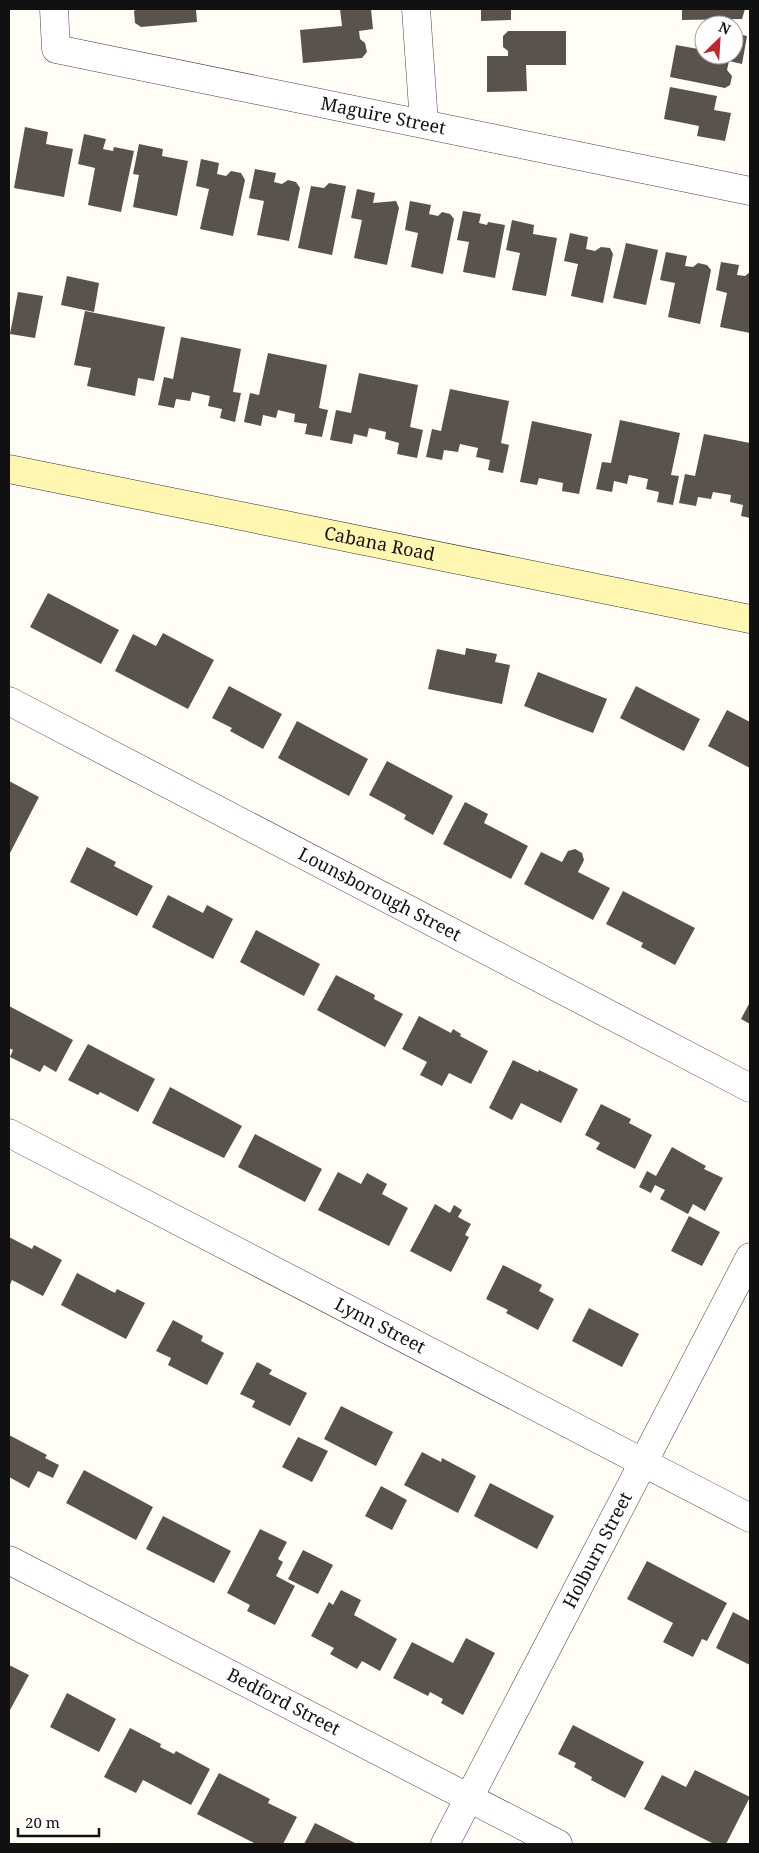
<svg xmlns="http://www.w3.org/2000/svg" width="759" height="1853" viewBox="0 0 759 1853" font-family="'Noto Serif',serif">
<rect width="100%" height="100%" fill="#fffdf5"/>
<!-- building -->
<path fill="#5a524d" d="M137,9H196L197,22L141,27L135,23L134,11Z
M340,9H371L373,29L359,31L360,39L365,43L367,52L362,58L303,63L300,30L342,26Z
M481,9H511V20L481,21Z
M682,9H745L742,19L682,20Z
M508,31H566V65H526L527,91L487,92V56H508V51L503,47V36Z
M734,33L747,36L742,64L729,61L727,70L732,76L730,85L725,88L670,77L676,45L704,50V55H734Z
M670,87L717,96L714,110L731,113L725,141L697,136L699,126L664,119Z
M25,127L48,132L46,144L73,149L64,197L14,188Z
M84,134L106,139L103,149L113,151L114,147L134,151L121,212L88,205L95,168L78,164Z
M139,144L163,149L162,156L188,161L177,216L133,207L139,175L133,174Z
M201,159L219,163L217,174L226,176L231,171L241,173L245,180L233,236L200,229L209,189L196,186Z
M255,169L276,173L274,182L282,184L288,180L296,182L300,188L289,241L257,235L264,201L249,198Z
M329,183L346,186L332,255L298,248L311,186L324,188Z
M357,189L375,193L373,203L396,201L399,208L387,265L354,258L362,220L351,218Z
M410,201L431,205L429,214L438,216L442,212L450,214L454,219L443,274L411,267L418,233L405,230Z
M463,211L481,214L479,223L487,225L488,222L505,225L495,278L463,272L469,242L457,240Z
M512,220L534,225L533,234L557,238L546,296L512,290L520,253L506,250Z
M570,233L588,237L586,249L595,251L601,247L610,248L613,254L603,303L571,296L578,264L564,261Z
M626,243L658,250L646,305L613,298Z
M666,252L687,256L685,266L693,267L698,263L707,265L711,270L700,324L668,317L675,283L660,280Z
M721,262L739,265L737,275L745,276L750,272V333L720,327L727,293L716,290Z
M67,276L99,283L94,312L61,305Z
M18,292L43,296L35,338L10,334Z
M85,311L165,327L154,381L138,378L135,396L87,386L91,368L74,365Z
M181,337L241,349L233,392L241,393L235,422L220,418L222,409L208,406L210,396L192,392L190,401L176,399L174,408L158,405L164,377L173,379Z
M268,353L327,365L319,408L328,410L322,437L305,434L307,424L294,422L295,414L278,410L276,418L263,415L261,426L244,422L250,393L259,395Z
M359,373L418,385L410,427L423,430L417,458L397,454L399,443L385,439L386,432L369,428L367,437L354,434L352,444L330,440L336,410L351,413Z
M450,389L509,401L501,443L509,445L503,473L488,470L490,460L476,457L478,448L460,444L458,452L444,450L442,460L426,457L432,429L441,431Z
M620,420L680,433L671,475L679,476L673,505L657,502L659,492L646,489L648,479L629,475L627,484L614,481L612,492L596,489L602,462L611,463Z
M532,421L592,434L579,494L562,491L563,483L539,478L537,485L520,482Z
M704,434L750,443V518L741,516L743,505L730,502L731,495L713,492L711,499L698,497L696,506L679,503L685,474L695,476Z
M48,593L119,630L101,664L30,627Z
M163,633L214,660L188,709L115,671L133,634L156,646Z
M466,648L497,654L495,662L510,665L502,704L428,689L437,649L465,655Z
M538,672L607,699L593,733L524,706Z
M229,686L282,714L263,749L230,731L232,728L212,718Z
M636,686L700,719L684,751L620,718Z
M727,710L750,722V768L708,746Z
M297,721L368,759L349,796L278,758Z
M387,761L453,796L433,835L404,819L406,815L369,795Z
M9,781L39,797L9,855Z
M465,802L488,814L484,823L528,846L511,879L443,844Z
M87,847L116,862L114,866L153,886L137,916L70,882Z
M575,849L582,853L584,860L578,872L610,888L593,920L524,884L541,852L562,862L568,851Z
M623,891L695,928L675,965L641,947L643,943L606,924Z
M168,895L203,913L207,905L233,919L213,959L152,927Z
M256,930L320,964L304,996L240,962Z
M336,975L375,995L374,999L403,1014L385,1047L317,1010Z
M750,1002V1024L741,1019Z
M9,1006L73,1040L56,1072L44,1065L40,1072L10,1057L13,1050L9,1048Z
M419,1016L451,1033L453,1029L461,1034L460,1036L488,1051L471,1084L449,1073L442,1086L420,1075L427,1062L402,1049Z
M88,1044L155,1079L138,1112L100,1092L98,1095L68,1080Z
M513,1060L538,1072L539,1070L578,1089L561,1123L521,1103L512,1120L489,1108Z
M170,1087L242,1126L224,1158L152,1123Z
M601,1104L631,1119L629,1123L652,1135L635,1169L596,1149L600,1143L585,1135Z
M255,1134L322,1169L305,1202L238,1167Z
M672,1147L706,1166L704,1169L723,1178L705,1211L693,1204L688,1214L660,1199L665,1190L655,1185L651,1193L639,1187L647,1171L656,1176Z
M338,1172L361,1184L367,1173L387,1184L382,1194L408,1208L389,1246L318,1210Z
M435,1204L450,1213L454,1205L462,1210L458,1217L471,1224L465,1235L469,1237L451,1272L410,1251Z
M689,1216L720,1232L702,1266L671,1251Z
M9,1237L32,1249L34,1245L62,1260L43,1296L12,1280L9,1287Z
M503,1265L542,1285L539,1291L554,1299L538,1330L506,1313L508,1310L486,1299Z
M77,1273L115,1293L117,1289L145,1303L126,1339L61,1305Z
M589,1308L639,1334L622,1367L572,1341Z
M173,1320L203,1336L201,1341L224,1353L207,1385L168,1365L171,1358L156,1351Z
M257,1362L272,1370L269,1374L307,1393L290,1426L252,1407L255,1401L240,1394Z
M341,1406L393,1432L376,1466L324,1439Z
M9,1435L47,1455L45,1458L59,1465L53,1478L38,1471L29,1488L9,1477Z
M298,1437L328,1451L312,1482L282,1467Z
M422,1452L441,1462L442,1458L476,1476L458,1513L404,1485Z
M84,1470L153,1507L136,1540L66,1503Z
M490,1483L554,1516L537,1549L474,1516Z
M381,1486L407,1500L392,1530L365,1516Z
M163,1516L231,1551L214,1583L146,1549Z
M260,1529L287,1542L278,1559L283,1562L276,1576L295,1586L275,1625L247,1611L250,1605L227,1593Z
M303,1550L333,1565L318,1594L288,1579Z
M647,1561L727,1603L707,1641L702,1639L693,1657L663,1642L673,1623L627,1599Z
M341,1590L361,1600L354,1615L397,1639L380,1671L362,1661L357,1669L330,1654L334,1648L311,1636L329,1602L333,1605Z
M733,1612L750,1621V1665L716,1648Z
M466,1638L495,1653L463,1715L441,1703L443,1699L430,1692L428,1696L393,1678L412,1642L453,1663Z
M9,1665L29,1675L10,1710L9,1709Z
M67,1693L116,1719L99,1752L50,1727Z
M573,1725L644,1762L625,1798L591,1780L592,1777L574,1767L576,1763L558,1754Z
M130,1728L161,1744L160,1747L174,1754L176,1751L210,1769L191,1805L143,1780L136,1793L104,1777Z
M695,1770L750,1797L726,1844H714L644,1809L662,1775L686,1787Z
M219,1773L270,1799L268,1803L297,1817L283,1844H256L197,1814Z
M315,1823L357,1844H304Z"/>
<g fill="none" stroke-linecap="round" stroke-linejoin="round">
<!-- minor casing -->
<g stroke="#444" stroke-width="29">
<g id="minor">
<path id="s1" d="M54,9L56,49L750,191"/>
<path d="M416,9L424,123"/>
<path id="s2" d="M9,701L750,1088"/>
<path id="s3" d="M9,1133L750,1518"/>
<path id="s4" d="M9,1560L558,1844"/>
<path id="s5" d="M445,1844L750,1257"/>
</g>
</g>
<!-- secondary casing -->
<g stroke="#333" stroke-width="29">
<g id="secondary">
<path id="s6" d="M9,469L750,619"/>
</g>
</g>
<!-- minor -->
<use href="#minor" stroke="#fff" stroke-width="28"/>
<!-- secondary -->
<use href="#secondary" stroke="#fff6b0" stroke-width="28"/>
</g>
<g text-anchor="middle" stroke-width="5" stroke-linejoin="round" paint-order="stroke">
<!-- street labels -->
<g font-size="18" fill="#111" stroke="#fff">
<text dy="6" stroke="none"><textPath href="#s1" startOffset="374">Maguire Street</textPath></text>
<text dy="6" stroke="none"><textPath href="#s6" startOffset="378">Cabana Road</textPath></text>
<text dy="6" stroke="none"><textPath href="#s2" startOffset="418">Lounsborough Street</textPath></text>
<text dy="6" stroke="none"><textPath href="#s3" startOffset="418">Lynn Street</textPath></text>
<text dy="6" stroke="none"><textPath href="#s5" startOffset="331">Holburn Street</textPath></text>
<text dy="6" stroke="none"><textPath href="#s4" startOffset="309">Bedford Street</textPath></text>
</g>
</g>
<!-- border -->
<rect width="759" height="1853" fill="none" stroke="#111111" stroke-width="20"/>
<!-- north arrow -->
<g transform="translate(719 40) rotate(25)"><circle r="24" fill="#ffffff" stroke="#a0a0a0"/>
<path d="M0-4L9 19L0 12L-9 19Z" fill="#c4262e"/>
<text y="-8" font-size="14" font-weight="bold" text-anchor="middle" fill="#111111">N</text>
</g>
<!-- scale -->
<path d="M18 1828v8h81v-8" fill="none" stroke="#111111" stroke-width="2.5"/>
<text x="25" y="1828" font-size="15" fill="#111111" stroke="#ffffff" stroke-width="4" paint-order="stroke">20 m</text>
</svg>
